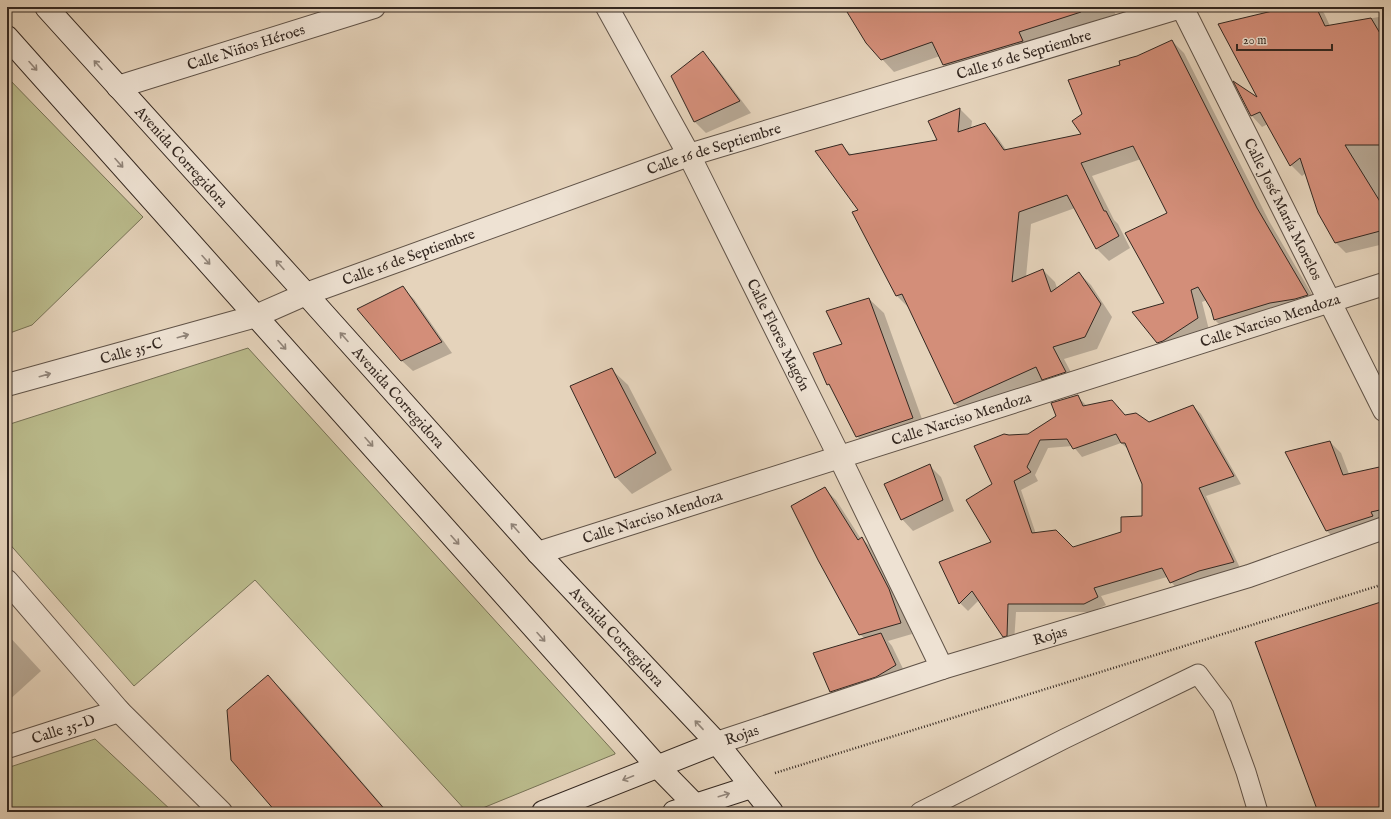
<svg xmlns="http://www.w3.org/2000/svg" width="1391" height="819" viewBox="0 0 1391 819" font-family="'IM FELL English',serif">
<rect width="100%" height="100%" fill="#e5d3bb"/>
<filter id="stains"><feTurbulence type="fractalNoise" baseFrequency=".005" numOctaves="4"/><feColorMatrix values="0 0 0 0 .2 0 0 0 0 .09 0 0 0 0 .02 0 0 0 .5 -.17"/></filter>
<radialGradient id="worn" r=".72"><stop offset=".6" stop-color="#630" stop-opacity="0"/><stop offset="1" stop-color="#630" stop-opacity=".3"/></radialGradient>
<!-- green -->
<path fill="#babb8c" stroke="#777256" d="M7,77L143,217L32,325L7,334Z
M248,348L615,753V754L473,812H467L255,580L134,686L7,541V425Z
M95,739L173,812H7V768Z"/>
<!-- shadow -->
<path fill="#0003" fill-rule="evenodd" d="M848,7H1112L1119,21L957,78L944,65L940,56L894,72L882,59Z
M1293,7H1318L1324,13L1330,26L1384,16V244L1346,253L1335,242L1306,173L1302,176L1291,165L1268,124L1262,127L1252,116L1259,100Z
M1172,41L1184,53L1269,221L1314,298L1227,332L1215,320L1212,309L1207,300L1202,302L1209,330L1170,355L1158,342L1165,304L1168,213L1141,159L1092,176L1114,220L1118,224L1130,248L1109,261L1097,249L1075,208L1031,224L1026,277L1043,270L1055,282L1057,288L1079,273L1091,285L1112,317L1097,349L1064,359L1077,384L967,416L955,404L909,308L897,296L853,213L859,210L842,146L852,155L938,141L929,121L960,109L972,121L971,129L985,125L997,137L1007,151L1083,135L1084,114L1121,66Z
M702,53L714,64L751,113L706,133L694,121Z
M402,288L414,299L452,353L413,371L401,360Z
M869,299L884,313L927,433L871,451L857,436L833,389L828,384L843,345Z
M611,369L628,385L672,470L632,494L616,477Z
M1077,396L1087,406L1125,416L1149,423L1193,406L1201,414L1241,484L1206,496L1241,570L1179,591L1167,577L1101,596L1106,605L1092,612H1016L1014,643L1012,644L1004,636L979,600L968,611L960,603L993,543V485L1009,436L1028,435L1057,416ZM1121,443L1129,450L1143,483V517L1122,533L1073,548L1036,534L1021,490L1038,481L1035,475L1048,448L1073,446L1082,457Z
M1330,442L1341,453L1349,474L1384,467V523L1338,542L1326,530Z
M930,466L941,477L954,511L913,531L902,519Z
M825,489L836,500L861,539L862,538L873,550L900,602L912,634L888,641L892,646L907,677L842,703L831,692L865,639L860,634Z
M7,634L41,671L7,702Z
M268,676L289,697L388,812H277Z"/>
<!-- building -->
<path fill="#d38e79" stroke="#342821" fill-rule="evenodd" d="M844,7H1080L1081,12L1019,32L1023,41L943,65L932,42L881,60L866,43Z
M1289,7H1316L1325,26L1371,18L1384,40V145H1345L1384,208V230L1335,243L1318,213L1300,158L1290,166L1260,112L1251,116L1233,81L1257,97L1218,24Z
M1172,40L1257,208L1308,295L1295,299L1270,303L1214,320L1211,309L1198,287L1191,290L1198,318L1163,341L1157,343L1132,312L1164,303L1125,233L1167,213L1133,146L1081,163L1104,211H1106L1119,236L1096,249L1067,195L1019,212L1012,282L1043,269L1051,292L1079,272L1101,304L1085,337L1053,347L1066,372L1042,380L1036,367L954,404L902,294L896,296L852,212L858,210L815,151L842,144L849,155L937,140L928,121L960,108L958,132L985,123L1004,150L1081,134L1072,121L1082,114L1068,80L1120,65L1119,61L1137,56Z
M703,51L740,101L694,122L671,76Z
M403,286L442,342L401,361L357,309Z
M869,298L913,418L856,437L829,384L827,385L813,353L842,344L826,311Z
M612,368L656,453L615,478L570,386Z
M1078,395L1083,406L1112,400L1125,415L1136,413L1149,422L1193,405L1234,476L1199,488L1234,562L1199,571L1170,583L1162,568L1094,588L1098,597L1084,604H1008L1007,636L1003,637L972,591L959,604L939,562L991,542L966,500L992,484L974,446L1004,434L1009,435L1028,434L1056,416L1051,403ZM1116,434L1121,443H1125L1142,484V516L1121,517V532L1073,547L1056,530L1032,533L1014,481L1031,472L1027,467L1040,440L1067,439L1073,449Z
M1330,441L1343,475L1384,466V509L1371,512L1373,516L1326,531L1285,452Z
M930,464L943,500L901,520L884,484Z
M825,487L858,540L862,537L889,589L901,623L859,635L818,560L791,506Z
M1384,601V812H1318L1255,642Z
M881,633L896,665L876,677L830,692L813,653Z
M268,675L387,812H276L231,760L227,710Z"/>
<g fill="none" stroke-linecap="round" stroke-linejoin="round">
<!-- lane casing -->
<g stroke="#605348" stroke-width="21">
<path id="lane" d="M920,812L1064,739L1198,674L1222,706L1246,772L1258,812"/>
</g>
<!-- street casing -->
<g stroke="#605348" stroke-width="24">
<g id="street">
<path id="s1" d="M607,7L689,155L840,458L942,668"/>
<path id="s2" d="M1182,7L1384,410"/>
<path id="s3" d="M118,87L374,7"/>
<path id="s4" d="M7,385L256,316L306,294L689,155L1181,7"/>
<path id="s5" d="M538,553L1384,284"/>
<path d="M7,581L119,711L221,812"/>
<path id="s6" d="M717,743L942,668L1249,576L1384,528"/>
<path id="s7" d="M7,747L119,711"/>
</g>
</g>
<!-- secondary casing -->
<g stroke="#342821" stroke-width="24">
<g id="secondary">
<path id="s8" d="M46,7L306,294L538,553L717,743L772,812"/>
<path d="M7,37L657,766L702,812"/>
<path d="M543,812L717,743"/>
<path d="M674,812L751,787"/>
</g>
</g>
<!-- path -->
<path stroke="#342821" stroke-width="2.5" stroke-dasharray="1 2" stroke-linecap="butt" d="M775,773L1384,584"/>
<!-- lane -->
<use href="#lane" stroke="#eee2d3" stroke-width="19"/>
<!-- street -->
<use href="#street" stroke="#eee2d3" stroke-width="22"/>
<!-- secondary -->
<use href="#secondary" stroke="#eee2d3" stroke-width="22"/>
</g>
<!-- one-way arrows -->
<defs><path id="oneway-shaft" d="M-6 0H5M1.5-3L5.5 0L1.5 3" fill="none" stroke-width="1.6" stroke-linecap="round" stroke-linejoin="round"/></defs>
<g stroke="#91857a">
<use href="#oneway-shaft" transform="translate(98 65) rotate(-132)"/>
<use href="#oneway-shaft" transform="translate(33 66) rotate(48)"/>
<use href="#oneway-shaft" transform="translate(119 163) rotate(48)"/>
<use href="#oneway-shaft" transform="translate(206 260) rotate(48)"/>
<use href="#oneway-shaft" transform="translate(280 265) rotate(-132)"/>
<use href="#oneway-shaft" transform="translate(183 336) rotate(-16)"/>
<use href="#oneway-shaft" transform="translate(344 337) rotate(-132)"/>
<use href="#oneway-shaft" transform="translate(282 345) rotate(48)"/>
<use href="#oneway-shaft" transform="translate(45 375) rotate(-16)"/>
<use href="#oneway-shaft" transform="translate(369 442) rotate(48)"/>
<use href="#oneway-shaft" transform="translate(515 528) rotate(-132)"/>
<use href="#oneway-shaft" transform="translate(455 540) rotate(48)"/>
<use href="#oneway-shaft" transform="translate(541 637) rotate(48)"/>
<use href="#oneway-shaft" transform="translate(699 725) rotate(-133)"/>
<use href="#oneway-shaft" transform="translate(628 778) rotate(158)"/>
<use href="#oneway-shaft" transform="translate(724 795) rotate(-17)"/>
</g>
<g text-anchor="middle" stroke-width="3" stroke-linejoin="round" paint-order="stroke">
<!-- street labels -->
<g font-size="15" fill="#342821" stroke="#eee2d3">
<text dy="5" stroke="none"><textPath href="#s3" startOffset="134">Calle Niños Héroes</textPath></text>
<text dy="5" stroke="none"><textPath href="#s4" startOffset="1070">Calle 16 de Septiembre</textPath></text>
<text dy="5" stroke="none"><textPath href="#s4" startOffset="746">Calle 16 de Septiembre</textPath></text>
<text dy="5" stroke="none"><textPath href="#s8" startOffset="202">Avenida Corregidora</textPath></text>
<text dy="5" stroke="none"><textPath href="#s2" startOffset="226">Calle José María Morelos</textPath></text>
<text dy="5" stroke="none"><textPath href="#s4" startOffset="422">Calle 16 de Septiembre</textPath></text>
<text dy="5" stroke="none"><textPath href="#s5" startOffset="768">Calle Narciso Mendoza</textPath></text>
<text dy="5" stroke="none"><textPath href="#s1" startOffset="370">Calle Flores Magón</textPath></text>
<text dy="5" stroke="none"><textPath href="#s4" startOffset="129">Calle 35-C</textPath></text>
<text dy="5" stroke="none"><textPath href="#s8" startOffset="526">Avenida Corregidora</textPath></text>
<text dy="5" stroke="none"><textPath href="#s5" startOffset="444">Calle Narciso Mendoza</textPath></text>
<text dy="5" stroke="none"><textPath href="#s5" startOffset="120">Calle Narciso Mendoza</textPath></text>
<text dy="5" stroke="none"><textPath href="#s6" startOffset="350">Rojas</textPath></text>
<text dy="5" stroke="none"><textPath href="#s8" startOffset="850">Avenida Corregidora</textPath></text>
<text dy="5" stroke="none"><textPath href="#s7" startOffset="59">Calle 35-D</textPath></text>
<text dy="5" stroke="none"><textPath href="#s6" startOffset="26">Rojas</textPath></text>
</g>
</g>
<!-- margin -->
<rect width="1391" height="819" fill="none" stroke="#e5d3bb" stroke-width="24"/>
<rect x="8" y="8" width="1375" height="803" fill="none" stroke="#342821" stroke-width="2"/>
<rect x="12" y="12" width="1367" height="795" fill="none" stroke="#342821"/>
<!-- scale -->
<path d="M1237 44v6h95v-6" fill="none" stroke="#342821" stroke-width="2"/>
<text x="1243" y="44" font-size="12" fill="#342821" stroke="#eee2d3" stroke-width="3" paint-order="stroke">20 m</text>
<rect width="100%" height="100%" filter="url(#stains)"/>
<rect width="100%" height="100%" fill="url(#worn)"/>
</svg>
